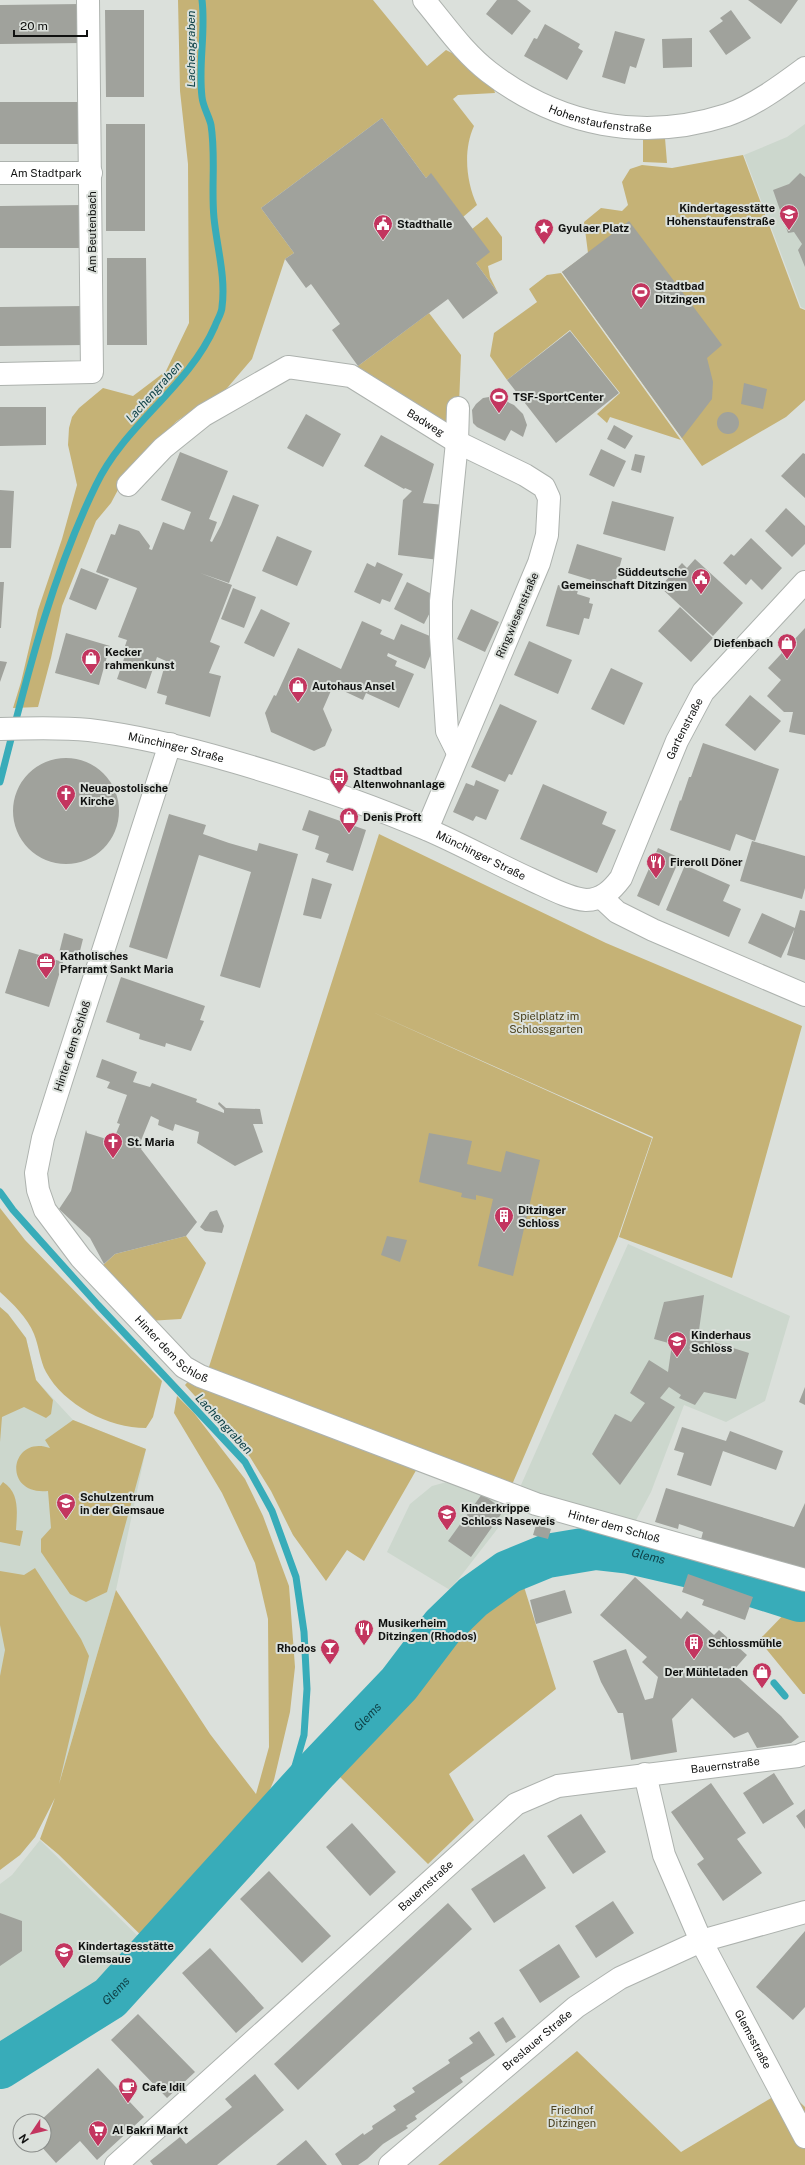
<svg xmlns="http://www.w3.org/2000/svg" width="805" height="2165" viewBox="0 0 805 2165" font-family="'Public Sans',sans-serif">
<rect width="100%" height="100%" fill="#dbe0db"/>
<!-- built -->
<path fill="#ccd7cd" d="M805,124V309L801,307L744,155L787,137Z
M628,1244L790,1316L765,1401L726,1422L684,1405L651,1492L635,1522L517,1494Z
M0,1307L8,1314L26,1338L36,1380L73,1420L146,1449L116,1590L56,1794L35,1837L20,1855L0,1869Z
M454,1480L512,1510L450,1590L387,1552L410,1504L432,1486Z
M40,1840L148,1946L107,1992L0,2059V1884L12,1875Z"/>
<!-- green -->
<path fill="#c5b276" d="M178,0H373L427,66L446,50L489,72L495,93L458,95L453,99L474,126C463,150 466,182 477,205L463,217L431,174L426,178L382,118L261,208L294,253L285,259L252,359L204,415L190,412L177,421L129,469L111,503L96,521L62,606L51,658L38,707L13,708L21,682L38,610L62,539L77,485L68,445L69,428L72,417L79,408L103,388L133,396L166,371L189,323L188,164L180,91Z
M665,138L667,163L643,162V140Z
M743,155L800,308L805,310V400L786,417L702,466L562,272L588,253L584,222L601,208L622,211L628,205L622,182L630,169L642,165L672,168Z
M487,217L502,237V260L488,266L490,277L498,293L476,263L472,229Z
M561,273L681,440L610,417L607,423L597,414L620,393L570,330L507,380L490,356L494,333L537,302L529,289L547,275Z
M429,313L461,355L458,429L351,376L358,366Z
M379,834L606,943L802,1026L732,1278L619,1237L653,1137L368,1010L652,1138L618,1237L511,1487L208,1370Z
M0,1208L25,1240L162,1381L153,1417L146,1428C109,1428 64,1405 46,1372C40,1361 39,1346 34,1334C27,1317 13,1304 0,1292Z
M186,1236L206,1263L181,1319L148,1321L99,1269L115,1254Z
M0,1307L8,1314L26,1338L36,1380L53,1400L51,1414L46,1418L24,1407L2,1417L0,1442Z
M192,1377L418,1467L364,1561L347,1550L326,1581L293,1535L271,1491L250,1457L185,1385Z
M177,1396L194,1413L245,1479L263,1516L289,1586L295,1667L290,1712L274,1780L263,1806L230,1855L151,1945L58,1854L40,1839L55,1798L35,1837L20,1855L0,1870V1676L5,1650L0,1625V1571L24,1575L35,1568L81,1639L89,1656L59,1784L116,1590L210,1734L256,1794L269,1747L268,1619L255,1563L222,1493L174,1413Z
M73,1420L146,1449L107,1592L86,1602L70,1594L41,1552V1539L51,1528L48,1491C1,1496 10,1434 50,1448L45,1440Z
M3,1482C20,1493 17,1512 16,1530L23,1531L20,1546L0,1542V1486Z
M520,1574L556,1689L449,1774L474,1820L428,1864L334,1771L280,1832L118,2005L0,2081V2063L110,1998L272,1821L289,1787L349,1716L457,1596L478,1578L486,1589Z
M793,1605L805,1609V1694H803L759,1640Z
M577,2051L681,2152L786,2089L805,2107V2165H438Z"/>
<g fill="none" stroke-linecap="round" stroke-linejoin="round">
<!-- stream -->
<path stroke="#38acb9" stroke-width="7" d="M0,782C26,681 50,579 96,485C125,424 188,388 215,326C217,320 222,313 222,307C226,277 217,248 214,218C211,188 216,156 211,125C209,116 203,107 202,97C198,64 206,33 202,0
M0,1192L13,1210L98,1305L245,1462L272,1511L296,1577L304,1632L307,1689L304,1735L289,1787L272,1821
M801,1614L800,1600L805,1602
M774,1683L785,1696"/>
<!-- river -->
<path stroke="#38acb9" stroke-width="44" id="s1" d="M0,2067L110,1998L317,1770L399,1684L443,1626L473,1597L508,1572L547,1556L595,1548L630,1552L699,1568L800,1600"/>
</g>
<!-- building -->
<path fill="#a0a29c" d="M497,0H517L531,11L512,35L486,14Z
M748,0H798L781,24Z
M81,4L82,43L0,44V5Z
M105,10H144V97H106Z
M731,10L751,38L726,55L709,31L723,21L720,18Z
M545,24L580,44L578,48L583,51L567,80L524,56L534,38L537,39Z
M615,31L645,39L636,68L630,66L625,84L602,77Z
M692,38V67L663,68L662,39Z
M0,102H82V144H0Z
M382,118L426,178L431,173L490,252L476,263L498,293L463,319L448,299L358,366L332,330L340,324L311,284L306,288L285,259L294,253L261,208Z
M106,124H145V231H106Z
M800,173L805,177V267L798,250L802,244L794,232L788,233L773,190L789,184Z
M83,205V248H0V206Z
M629,221L722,345L707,358L713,382L712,399L682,438L562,272Z
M107,258H146L147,345H107Z
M84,306V345L0,346V307Z
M570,331L619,393L556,443L507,380Z
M744,383L767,389L763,409L741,404Z
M495,396L514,405L523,414L527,425L523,437L511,430L505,441L477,427L473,423L472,410L476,404L483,398Z
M0,407H46V445L0,446Z
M717 423a11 11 0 1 1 22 0a11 11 0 1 1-22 0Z
M306,414L341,434L323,467L287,448Z
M614,425L633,436L625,449L607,439Z
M381,435L434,464L423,503L445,505L439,560L398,555L403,500L412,491L405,488L404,489L364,466Z
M601,449L626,461L614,487L589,475Z
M180,452L228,471L209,519L217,522L210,541L212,542L221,525L233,495L259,505L229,583L200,573L232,585L210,642L220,646L209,673L221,676L210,717L165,704L167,696L157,693L166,661L157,657L146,689L117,679L128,647L125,646L127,640L118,637L137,588L96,572L111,534L115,535L119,524L139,531L150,546L149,549L152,550L163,522L184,530L191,512L161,500Z
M803,453L805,454V498L781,476Z
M635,454L645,456L641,473L631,470Z
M0,490L14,491L11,548H0Z
M612,501L674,517L665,551L603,534Z
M786,508L805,526V544L792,557L765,531Z
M277,536L312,551L297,586L262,571Z
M751,538L782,568L762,590L751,579L746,585L723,563L731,554L734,556Z
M577,544L622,558L614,587L568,573Z
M695,559L743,603L713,636L660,587L682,563L687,568Z
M377,562L403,574L390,602L382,599L380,604L354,592L367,563L375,567Z
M81,568L109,579L96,610L69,599Z
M0,582H4L1,628H0Z
M407,582L438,597L424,624L394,609Z
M558,585L578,590L577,594L590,598L589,603L593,604L589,619L584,618L579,635L546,626Z
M233,588L256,597L244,628L221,619Z
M680,607L713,638L691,662L658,631Z
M261,609L290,623L274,657L244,643Z
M471,609L499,622L485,652L457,639Z
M362,621L382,630L380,634L394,640L401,624L437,639L425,669L388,653L387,656L397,661L395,666L414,674L399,708L366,693L363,700L333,686L323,709L332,730L325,746L314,751L271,732L265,713L274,695L276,696L298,648L341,669Z
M805,628V735L789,732L793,712H784L767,696L781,680L768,668Z
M66,633L110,646L99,685L55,673Z
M529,641L572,660L558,694L514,675Z
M0,661L7,662L0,682Z
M611,668L643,683L624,725L591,709Z
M750,695L781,721L755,751L725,725Z
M500,704L537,721L512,775L509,774L505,782L471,767Z
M703,743L779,769L755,841L736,834L730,851L670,830L680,800L681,801L689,777H691Z
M13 811a53 53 0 1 1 106 0a53 53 0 1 1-106 0Z
M476,780L499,790L486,820L476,816L473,821L453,812L466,783L474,786Z
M543,784L607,812L602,824L616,830L597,873L520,839Z
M309,810L366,830L353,871L326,862L329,854L315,849L319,836L302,830Z
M169,814L206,825L203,834L229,843L257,851L259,843L298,854L260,988L220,976L251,872L199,855L167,959L129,947Z
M752,841L805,856V888L802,899L740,881Z
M658,848L680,858L659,906L637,896Z
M685,865L730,885L723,901L741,909L729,937L666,910Z
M312,878L332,884L321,919L303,915Z
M800,910L805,911V960L787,955Z
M762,913L795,928L781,958L748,943Z
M64,933L83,939L78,959L59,953Z
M19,949L63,962L49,1007L5,993Z
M121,977L205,1006L200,1020L204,1021L191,1051L166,1043L165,1047L139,1039L140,1034L106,1022Z
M102,1059L137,1072L133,1082L150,1087L152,1083L197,1099L196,1102L224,1113V1110L218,1104L219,1102L226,1108L260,1109L263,1124H253L263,1152L235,1166L197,1143L199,1132L175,1124L173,1131L158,1125L159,1120L151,1116L140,1143L144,1144L141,1149L197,1222L186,1236L115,1254L104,1264L90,1238L59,1209L71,1191L86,1130L87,1133L113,1141L120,1124L117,1123L127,1095L107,1088L110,1082L96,1077Z
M429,1133L472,1141L467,1164L501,1172L506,1151L540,1160L513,1276L478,1266L493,1199L476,1195V1200L461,1197L462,1193L419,1182Z
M217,1210L224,1226L222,1233L205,1231L200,1227L210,1212Z
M387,1236L407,1240L400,1262L381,1255Z
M704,1295L698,1337L749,1353L736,1399L704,1392L695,1405L679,1398L681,1395L669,1387L660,1398L675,1407L620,1485L592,1454L615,1414L631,1422L645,1403L630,1393L649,1360L668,1372L672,1344L654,1339L664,1302Z
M805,1387V1405L799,1402Z
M682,1427L726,1441L730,1431L783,1451L776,1470L723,1451L711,1486L677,1475L684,1453L674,1450Z
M666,1488L794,1527L805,1503V1576L699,1547L703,1532L679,1524L678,1529L655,1522Z
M482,1494L504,1510L471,1557L448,1541Z
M536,1525L551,1529L548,1539L533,1535Z
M688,1574L753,1597L745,1620L702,1605L704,1600L682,1592Z
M635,1577L681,1619L687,1611L714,1635L719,1630L747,1655L732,1672L781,1716L799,1737L791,1743L757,1748L748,1732L734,1738L692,1698L672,1719L677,1752L631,1760L623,1713H618L601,1682L593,1661L626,1649L645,1700L653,1698L658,1677L642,1662L647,1657L600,1615Z
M565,1590L572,1613L536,1624L530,1600Z
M774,1773L794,1804L763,1824L743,1793Z
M711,1783L746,1833L737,1839L762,1873L723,1901L697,1864L704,1859L671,1812Z
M805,1809V1829L796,1816Z
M581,1814L606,1852L573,1874L547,1836Z
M352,1823L396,1872L370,1896L326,1847Z
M524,1854L546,1888L494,1923L471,1889Z
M269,1871L331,1936L302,1963L240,1899Z
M613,1901L634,1933L596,1958L575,1926Z
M448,1903L472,1929L298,2090L274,2064Z
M0,1913L22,1921V1951L0,1966Z
M805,1931V2007L793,2020L756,1987Z
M559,1944L580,1977L540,2003L519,1970Z
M210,1948L264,2008L236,2033L182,1973Z
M138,2014L195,2072L167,2098L111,2040Z
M503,2017L516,2037L506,2043L494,2023Z
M479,2031L495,2055L460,2078L463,2082L415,2116L417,2119L406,2126L408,2128L383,2144L367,2159L358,2165H342L335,2154L363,2133L364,2135L373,2129L372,2126L396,2110L393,2106L415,2092L412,2088L450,2063L448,2060L473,2043L469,2038Z
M98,2068L144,2117L97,2160L80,2141L56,2163L40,2145H44V2121H40Z
M255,2074L284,2110L217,2165H153L150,2161L180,2137L186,2144L232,2107L225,2099Z
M306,2140L327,2165H276Z"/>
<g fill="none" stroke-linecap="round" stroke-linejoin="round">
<!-- minor casing -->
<g stroke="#adb2ae" stroke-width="24">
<g id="minor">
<path id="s2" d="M424,0C445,25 463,52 489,72C559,126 643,142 727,115C754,106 782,85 805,68"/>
<path id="s3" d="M0,173H91"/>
<path d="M0,374L92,372L88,0"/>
<path d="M458,408L457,442L441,601V637L447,731L458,753"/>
<path id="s4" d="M128,485L163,448L204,415L288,367L351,376L457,442L525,475L544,487L549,498L547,535L539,563L427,829"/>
<path id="s5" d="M170,744L62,1078L43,1138L36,1173L38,1190L45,1210L81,1258L184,1367L200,1376L536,1504L805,1580"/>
<path d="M601,897L617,912L653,930L805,995"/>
<path id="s6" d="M645,1774L664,1855L701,1941L805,2137"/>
<path id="s7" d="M116,2165L516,1804L558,1786L798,1756L805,1753"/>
<path id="s8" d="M390,2165L576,2007L620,1978L701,1941L805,1912"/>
</g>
</g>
<!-- major casing -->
<g stroke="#adb2ae" stroke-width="24">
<g id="major">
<path id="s9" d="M0,729C30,728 60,727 89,730C139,736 187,748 235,762C300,781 363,802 426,829C461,844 495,863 530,879C546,886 569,899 586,900C602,900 612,890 621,878L677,741L703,692L805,582"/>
</g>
</g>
<!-- minor -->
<use href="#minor" stroke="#fff" stroke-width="22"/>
<!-- major -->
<use href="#major" stroke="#fff" stroke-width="22"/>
</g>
<!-- icons -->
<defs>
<g id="school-pin" transform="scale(1)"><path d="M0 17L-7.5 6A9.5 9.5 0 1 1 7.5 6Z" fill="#c3355f" stroke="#dbe0db"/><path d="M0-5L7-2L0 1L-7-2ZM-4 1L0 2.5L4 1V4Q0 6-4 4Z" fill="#fff"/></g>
<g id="civic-pin" transform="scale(1)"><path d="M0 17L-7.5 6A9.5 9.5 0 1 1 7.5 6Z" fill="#c3355f" stroke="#dbe0db"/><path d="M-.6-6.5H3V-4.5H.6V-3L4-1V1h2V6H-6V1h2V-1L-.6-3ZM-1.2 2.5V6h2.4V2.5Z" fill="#fff"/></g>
<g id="sight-pin" transform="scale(1)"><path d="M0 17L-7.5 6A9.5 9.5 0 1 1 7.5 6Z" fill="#c3355f" stroke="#dbe0db"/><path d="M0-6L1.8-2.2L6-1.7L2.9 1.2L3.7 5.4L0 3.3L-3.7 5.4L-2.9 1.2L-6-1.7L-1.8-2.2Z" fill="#fff"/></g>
<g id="stadium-pin" transform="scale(1)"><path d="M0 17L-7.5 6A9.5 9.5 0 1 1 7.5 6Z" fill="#c3355f" stroke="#dbe0db"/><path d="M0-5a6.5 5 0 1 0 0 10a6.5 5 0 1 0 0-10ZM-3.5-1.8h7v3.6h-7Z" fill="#fff"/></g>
<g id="shop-pin" transform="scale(1)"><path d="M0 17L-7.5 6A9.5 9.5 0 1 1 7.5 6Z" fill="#c3355f" stroke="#dbe0db"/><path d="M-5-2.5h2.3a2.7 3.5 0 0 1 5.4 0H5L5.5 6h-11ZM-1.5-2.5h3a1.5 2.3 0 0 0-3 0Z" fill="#fff"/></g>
<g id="bus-pin" transform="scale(1)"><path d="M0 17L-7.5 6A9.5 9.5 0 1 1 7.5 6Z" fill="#c3355f" stroke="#dbe0db"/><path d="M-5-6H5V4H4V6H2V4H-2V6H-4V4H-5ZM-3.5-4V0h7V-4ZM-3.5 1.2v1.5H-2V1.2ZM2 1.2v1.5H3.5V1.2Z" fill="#fff"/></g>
<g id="church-pin" transform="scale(1)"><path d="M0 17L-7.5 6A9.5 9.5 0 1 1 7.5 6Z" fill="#c3355f" stroke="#dbe0db"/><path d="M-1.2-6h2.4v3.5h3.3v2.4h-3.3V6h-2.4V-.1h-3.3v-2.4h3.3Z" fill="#fff"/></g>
<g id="restaurant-pin" transform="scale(1)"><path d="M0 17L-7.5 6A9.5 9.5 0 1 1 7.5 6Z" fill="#c3355f" stroke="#dbe0db"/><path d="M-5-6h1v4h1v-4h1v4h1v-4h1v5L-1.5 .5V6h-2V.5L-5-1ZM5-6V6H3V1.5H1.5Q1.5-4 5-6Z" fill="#fff"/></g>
<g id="office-pin" transform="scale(1)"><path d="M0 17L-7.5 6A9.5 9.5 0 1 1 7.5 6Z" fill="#c3355f" stroke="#dbe0db"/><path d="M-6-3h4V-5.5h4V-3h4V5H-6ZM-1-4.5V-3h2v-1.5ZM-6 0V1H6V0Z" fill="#fff"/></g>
<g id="building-pin" transform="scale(1)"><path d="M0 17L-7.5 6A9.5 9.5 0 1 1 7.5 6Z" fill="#c3355f" stroke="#dbe0db"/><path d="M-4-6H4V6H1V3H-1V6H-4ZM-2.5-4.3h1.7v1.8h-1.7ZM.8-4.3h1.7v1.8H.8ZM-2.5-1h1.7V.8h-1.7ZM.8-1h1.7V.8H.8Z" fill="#fff"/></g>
<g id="bar-pin" transform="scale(1)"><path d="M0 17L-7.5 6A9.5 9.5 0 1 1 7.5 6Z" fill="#c3355f" stroke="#dbe0db"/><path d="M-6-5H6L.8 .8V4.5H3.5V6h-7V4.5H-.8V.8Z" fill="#fff"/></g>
<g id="cafe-pin" transform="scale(1)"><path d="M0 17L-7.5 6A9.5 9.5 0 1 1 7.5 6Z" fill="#c3355f" stroke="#dbe0db"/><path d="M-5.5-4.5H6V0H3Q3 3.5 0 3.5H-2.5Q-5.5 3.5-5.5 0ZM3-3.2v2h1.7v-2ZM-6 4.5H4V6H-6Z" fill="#fff"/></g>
<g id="supermarket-pin" transform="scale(1)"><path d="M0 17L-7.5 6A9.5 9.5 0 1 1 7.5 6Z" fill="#c3355f" stroke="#dbe0db"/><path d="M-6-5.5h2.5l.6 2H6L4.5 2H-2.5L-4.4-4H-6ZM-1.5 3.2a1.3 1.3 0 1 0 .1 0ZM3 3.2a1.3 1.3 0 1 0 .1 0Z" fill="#fff"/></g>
</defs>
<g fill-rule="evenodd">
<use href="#school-pin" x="789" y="214"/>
<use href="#civic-pin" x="383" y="224"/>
<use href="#sight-pin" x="544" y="228"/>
<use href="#stadium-pin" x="641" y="292"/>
<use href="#stadium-pin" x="499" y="397"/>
<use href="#civic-pin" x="701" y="578"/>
<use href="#shop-pin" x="787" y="643"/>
<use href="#shop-pin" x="91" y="658"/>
<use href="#shop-pin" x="298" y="686"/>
<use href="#bus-pin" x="339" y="777"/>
<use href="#church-pin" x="66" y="794"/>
<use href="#shop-pin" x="349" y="817"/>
<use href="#restaurant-pin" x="656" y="862"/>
<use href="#office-pin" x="46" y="962"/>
<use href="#church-pin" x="113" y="1142"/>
<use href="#building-pin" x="504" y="1216"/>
<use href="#school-pin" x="677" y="1341"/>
<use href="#school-pin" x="66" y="1503"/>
<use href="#school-pin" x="447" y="1514"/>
<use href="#restaurant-pin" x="364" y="1629"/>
<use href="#building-pin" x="694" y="1643"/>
<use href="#bar-pin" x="330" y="1648"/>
<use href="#shop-pin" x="762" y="1672"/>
<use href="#school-pin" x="64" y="1952"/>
<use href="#cafe-pin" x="128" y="2087"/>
<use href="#supermarket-pin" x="98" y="2130"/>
</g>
<g text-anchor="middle" stroke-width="4" stroke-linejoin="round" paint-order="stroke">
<!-- street labels -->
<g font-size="11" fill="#101110" stroke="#dbe0db">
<text dy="4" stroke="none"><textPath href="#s2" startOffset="220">Hohenstaufenstraße</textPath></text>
<text dy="4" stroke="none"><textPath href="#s3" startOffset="46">Am Stadtpark</textPath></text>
<text transform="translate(92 232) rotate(-90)" y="4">Am Beutenbach</text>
<text dy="4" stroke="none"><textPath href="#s4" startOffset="352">Badweg</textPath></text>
<text transform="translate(517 615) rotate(-67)" y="4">Ringwiesenstraße</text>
<text dy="4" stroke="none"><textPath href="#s9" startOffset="822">Gartenstraße</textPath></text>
<text dy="4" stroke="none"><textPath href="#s9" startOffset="178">Münchinger Straße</textPath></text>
<text dy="4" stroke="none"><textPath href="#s9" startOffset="502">Münchinger Straße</textPath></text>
<text transform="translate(72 1046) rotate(-72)" y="4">Hinter dem Schloß</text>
<text dy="4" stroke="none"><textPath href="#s5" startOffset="677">Hinter dem Schloß</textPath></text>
<text dy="4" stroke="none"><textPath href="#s5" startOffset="1157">Hinter dem Schloß</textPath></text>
<text dy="4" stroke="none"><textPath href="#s7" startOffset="753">Bauernstraße</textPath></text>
<text dy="4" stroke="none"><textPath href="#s7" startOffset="417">Bauernstraße</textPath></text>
<text dy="4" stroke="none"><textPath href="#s6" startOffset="288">Glemsstraße</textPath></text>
<text dy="4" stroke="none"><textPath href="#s8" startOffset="193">Breslauer Straße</textPath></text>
</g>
<!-- poi labels -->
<g font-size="11" font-weight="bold" fill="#101110" stroke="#dbe0db" text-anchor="start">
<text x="775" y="212" text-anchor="end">Kindertagesstätte<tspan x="775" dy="13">Hohenstaufenstraße</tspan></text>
<text x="397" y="228">Stadthalle</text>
<text x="558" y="232">Gyulaer Platz</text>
<text x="655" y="290">Stadtbad<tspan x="655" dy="13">Ditzingen</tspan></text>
<text x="513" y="401">TSF-SportCenter</text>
<text x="687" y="576" text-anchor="end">Süddeutsche<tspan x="687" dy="13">Gemeinschaft Ditzingen</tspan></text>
<text x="773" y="647" text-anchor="end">Diefenbach</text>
<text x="105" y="656">Kecker<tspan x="105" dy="13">rahmenkunst</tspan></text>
<text x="312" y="690">Autohaus Ansel</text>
<text x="353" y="775">Stadtbad<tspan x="353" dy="13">Altenwohnanlage</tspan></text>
<text x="80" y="792">Neuapostolische<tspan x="80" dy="13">Kirche</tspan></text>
<text x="363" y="821">Denis Proft</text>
<text x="670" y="866">Fireroll Döner</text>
<text x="60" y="960">Katholisches<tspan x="60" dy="13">Pfarramt Sankt Maria</tspan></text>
<text x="127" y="1146">St. Maria</text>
<text x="518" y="1214">Ditzinger<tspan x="518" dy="13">Schloss</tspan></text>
<text x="691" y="1339">Kinderhaus<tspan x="691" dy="13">Schloss</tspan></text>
<text x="80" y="1501">Schulzentrum<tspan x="80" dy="13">in der Glemsaue</tspan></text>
<text x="461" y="1512">Kinderkrippe<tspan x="461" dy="13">Schloss Naseweis</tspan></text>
<text x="378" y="1627">Musikerheim<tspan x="378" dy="13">Ditzingen (Rhodos)</tspan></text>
<text x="708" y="1647">Schlossmühle</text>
<text x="316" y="1652" text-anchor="end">Rhodos</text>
<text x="748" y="1676" text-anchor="end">Der Mühleladen</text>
<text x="78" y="1950">Kindertagesstätte<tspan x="78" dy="13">Glemsaue</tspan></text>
<text x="142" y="2091">Cafe Idil</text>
<text x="112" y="2134">Al Bakri Markt</text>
</g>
<!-- park labels -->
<g font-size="11" fill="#4b411e" stroke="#dbe0db">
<text x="546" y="1020">Spielplatz im<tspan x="546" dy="13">Schlossgarten</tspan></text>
<text x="572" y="2114">Friedhof<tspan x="572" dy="13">Ditzingen</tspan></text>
</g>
<!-- water labels -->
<g font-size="12" font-style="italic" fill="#0e4147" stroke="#dbe0db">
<text transform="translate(191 49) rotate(-90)" y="4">Lachengraben</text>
<text transform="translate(154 392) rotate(-48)" y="4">Lachengraben</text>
<text transform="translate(224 1424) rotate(47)" y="4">Lachengraben</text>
<text dy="4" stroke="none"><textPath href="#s1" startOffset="859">Glems</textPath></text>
<text dy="4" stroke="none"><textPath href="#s1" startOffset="511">Glems</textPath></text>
<text dy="4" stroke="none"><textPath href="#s1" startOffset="139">Glems</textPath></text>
</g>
</g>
<!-- north arrow -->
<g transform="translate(32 2133) rotate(235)"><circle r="19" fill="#dbe0db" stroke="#8a8d8a"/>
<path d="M0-3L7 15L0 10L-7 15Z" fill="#c3355f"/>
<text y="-6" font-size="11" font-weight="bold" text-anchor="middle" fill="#101110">N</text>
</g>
<!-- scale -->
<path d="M14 30v6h73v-6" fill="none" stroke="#101110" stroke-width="2"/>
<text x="20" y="30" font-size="12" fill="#101110" stroke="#dbe0db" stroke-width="3" paint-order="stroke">20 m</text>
</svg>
